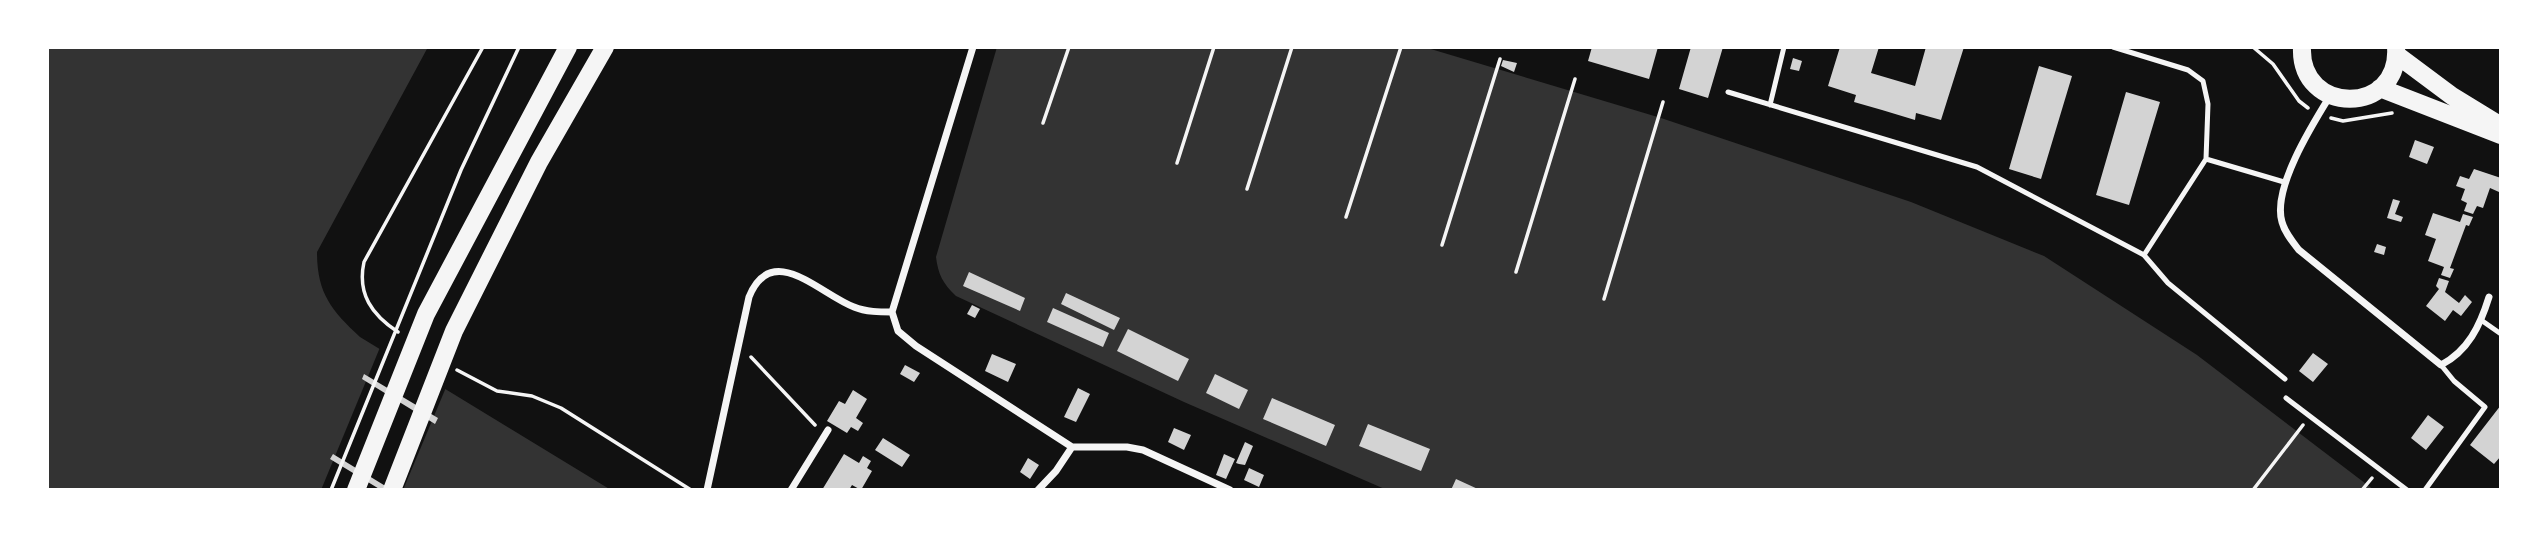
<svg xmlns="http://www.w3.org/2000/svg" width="2548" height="537" viewBox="0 0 2548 537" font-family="'Sofia Sans Condensed',sans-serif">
<rect width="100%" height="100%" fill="#111"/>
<!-- water -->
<path fill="#333" d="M47,47H428L317,252C317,293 331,310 360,337L611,490H47Z
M997,47H1424L1661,118L1911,202L2044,256L2197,355L2374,490H1387L1184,402L956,296C943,284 938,274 936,257Z"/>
<!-- pier -->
<path fill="#111" d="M381,345L447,385L403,490H321Z"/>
<!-- building -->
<path fill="#d3d3d3" d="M1592,47H1658L1649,79L1588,61Z
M1691,47H1723L1708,98L1679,89Z
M1840,47H1879L1871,73L1915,86L1926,47H1964L1941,120L1916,113L1915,120L1882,110L1854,102L1856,95L1828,86Z
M1793,58L1802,61L1799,71L1790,69Z
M1503,60L1517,63L1514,72L1501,66Z
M2039,66L2072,76L2041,179L2009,169Z
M2126,92L2160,102L2129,205L2096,195Z
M2415,140L2434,147L2427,164L2409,157Z
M2474,169L2501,178V186L2499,192L2490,188L2483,208L2477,206L2473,214L2464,211L2467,203L2461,200L2465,189L2456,186L2460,176L2469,179Z
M2393,199L2400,201L2395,214L2403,217L2401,222L2387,218Z
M2433,213L2460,222L2463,214L2473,217L2469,226L2466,225L2450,268L2454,269L2450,278L2441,275L2444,267L2428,261L2436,239L2425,235Z
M2377,244L2386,247L2384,255L2374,252Z
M969,272L1025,298L1020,311L963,286Z
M2439,278L2449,281L2445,292L2459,303L2465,295L2472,302L2461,316L2453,310L2445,321L2426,306L2439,289L2436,286Z
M1066,293L1120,318L1114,330L1061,304Z
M972,305L980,309L975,318L967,314Z
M1053,308L1109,333L1103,347L1047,322Z
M1128,329L1189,359L1178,381L1117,351Z
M2313,353L2328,364L2313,382L2299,371Z
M992,354L1016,364L1008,382L985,371Z
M905,365L920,373L914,382L900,374Z
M364,374L438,418L435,424L362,379Z
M1215,374L1248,390L1239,409L1206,393Z
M1078,388L1090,394L1076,422L1064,417Z
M853,390L867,399L856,418L863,423L858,431L851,427L847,433L827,421L839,401L845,404Z
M1272,398L1335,425L1326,446L1263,419Z
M2501,405V456L2494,464L2470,445Z
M2428,415L2444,427L2426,450L2411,438Z
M1368,424L1430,449L1421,471L1359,446Z
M1174,428L1191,435L1184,450L1168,442Z
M883,438L910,455L902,467L875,450Z
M1245,442L1253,446L1245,465L1239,464L1236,463Z
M333,454L392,490H381L330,459Z
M844,454L859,463L863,456L871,461L867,468L872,471L861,490L852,485L849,490H822Z
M1224,454L1235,459L1226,479L1216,475Z
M1028,458L1039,465L1030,479L1020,472Z
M1249,468L1264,475L1259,487L1244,480Z
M1456,479L1480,490H1451Z"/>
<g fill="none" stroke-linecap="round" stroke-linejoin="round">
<!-- path -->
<path stroke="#f5f5f5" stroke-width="3.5" d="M2253,47L2273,64L2299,101L2308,108
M2331,118L2343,121L2392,113
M1043,123L1069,47
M1177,163L1214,47
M1247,189L1292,47
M1346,217L1401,47
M1442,245L1500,59
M1516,272L1575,79
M1604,299L1663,102
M398,332C372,315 357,294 364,262L483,47
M751,357L815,425
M457,370L497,391L532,396L561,408L691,490
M331,490L461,170L519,47
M2253,490L2303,425
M2362,490L2372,478"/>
<!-- service -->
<path stroke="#f5f5f5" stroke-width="5" d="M2113,47L2188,70L2203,81L2208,104L2206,159L2144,255L2168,283L2285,379
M1728,92L1977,167L2144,255
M1770,105L1784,47
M2206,159L2284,182
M2481,320L2501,334
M2286,398L2407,490
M2425,490L2485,407L2454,381L2441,365"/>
<!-- minor -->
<path stroke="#f5f5f5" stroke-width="7" d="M973,47L892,312L898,331L916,346L1072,447H1127L1143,450L1230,490
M2330,96C2312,125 2272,189 2282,222C2285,233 2292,241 2299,250L2441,365C2468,351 2480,326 2489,297
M707,490L749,297C772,240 821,295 854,307C866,312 880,312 892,312
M791,490L828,430
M1038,490L1056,471L1072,447"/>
<!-- primary -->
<path stroke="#f5f5f5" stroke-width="18" d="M2302,47C2299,116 2401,116 2396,47
M2397,55L2452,96L2501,126
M2380,88L2501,135
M356,490L426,314L568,47
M392,490L454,331L539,162L605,47"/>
</g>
<!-- border -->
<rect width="2548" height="537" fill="none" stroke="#ffffff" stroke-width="98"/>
</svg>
